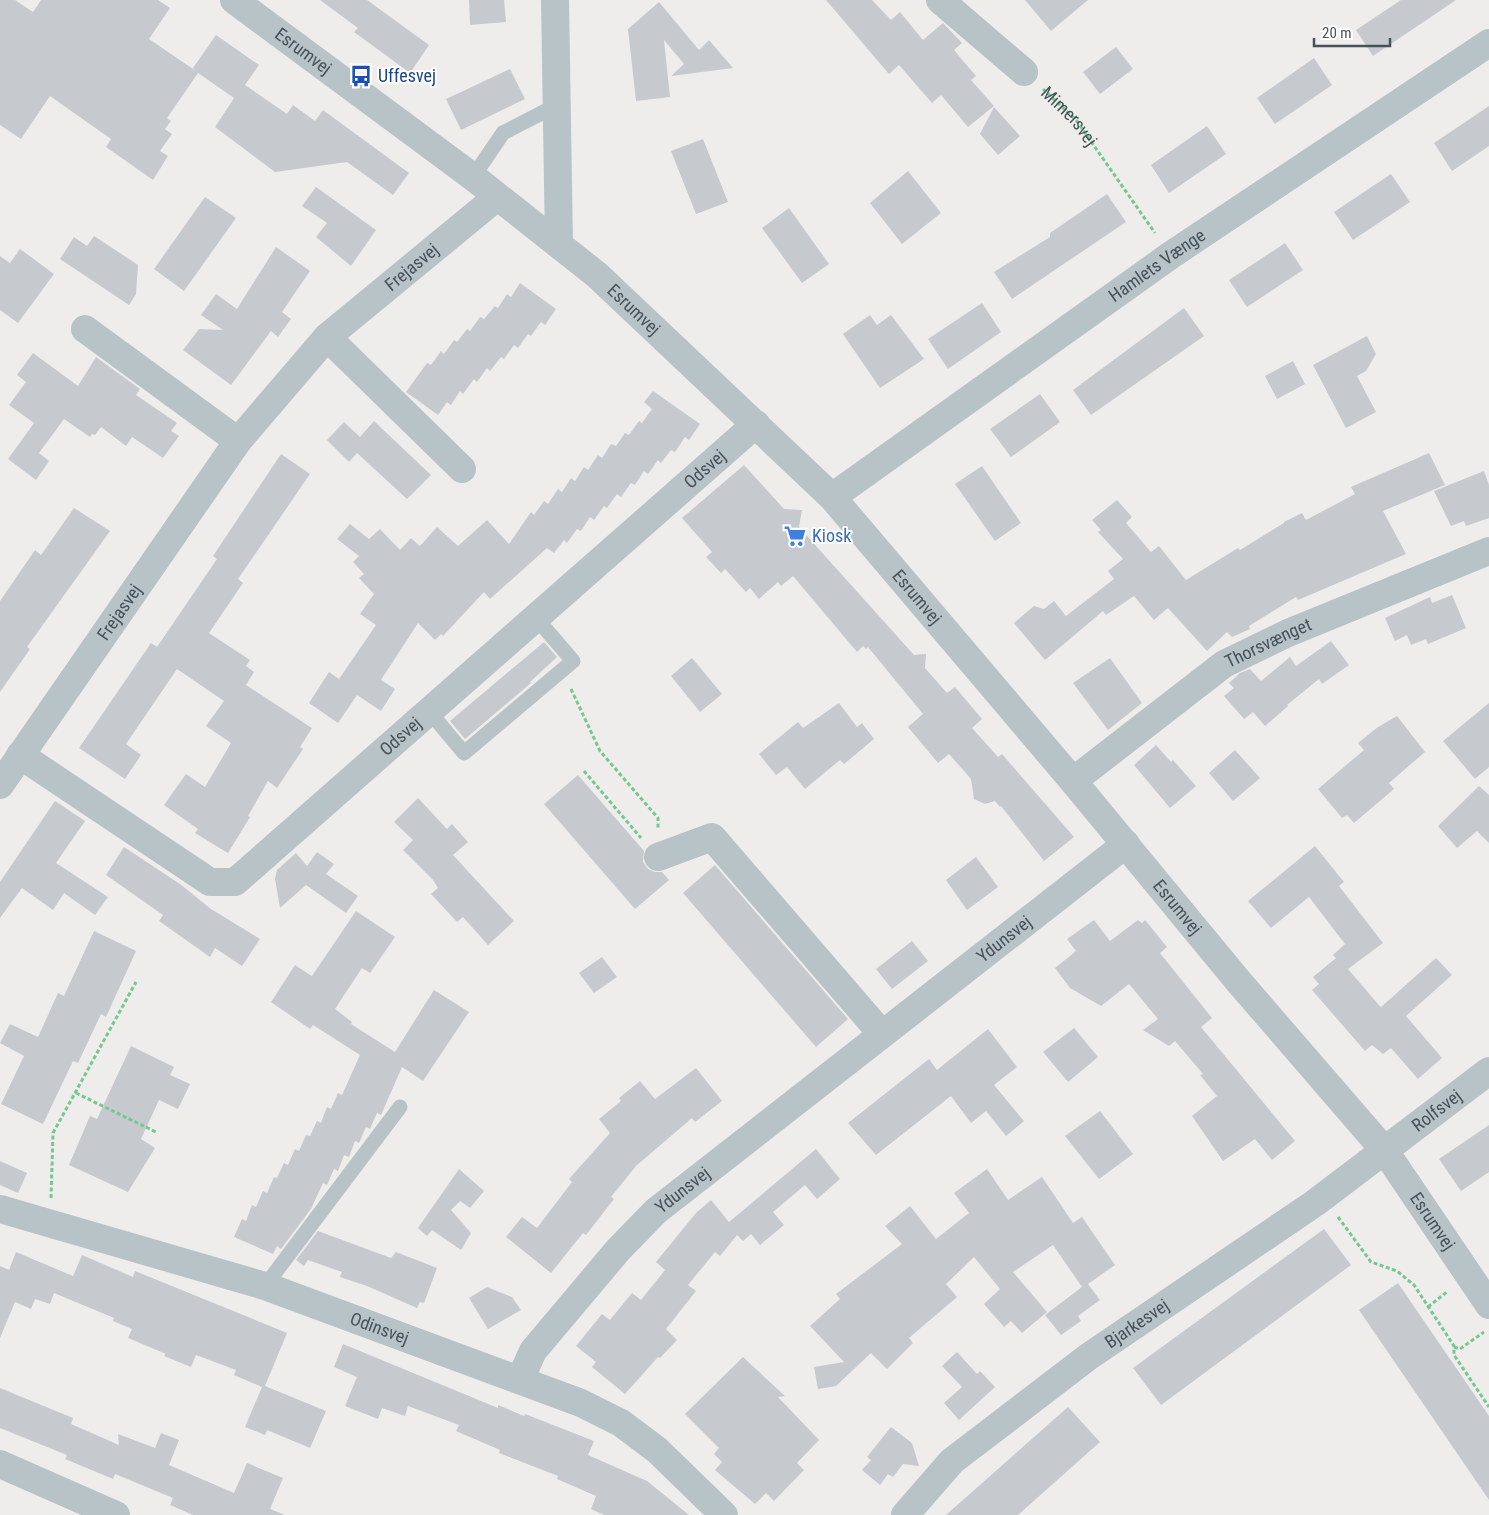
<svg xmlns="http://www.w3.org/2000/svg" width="1489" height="1515" viewBox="0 0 1489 1515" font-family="'Roboto Condensed',sans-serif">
<rect width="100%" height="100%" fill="#efecec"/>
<!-- building -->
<path fill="#c6cacf" d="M0,0H15L33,12L41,0H158L170,8L149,39L196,71L193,68L216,35L259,65L245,85L287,114L293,105L315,121L323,110L409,173L393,195L347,162L275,172L215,127L234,98L198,73L167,118L171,121L165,129L172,134L160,151L168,156L153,180L106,147L111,139L50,96L21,139L0,125Z
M320,0H367L429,45L410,73L354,32L358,28Z
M469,0H504L506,22L470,25Z
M826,0H872L891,20L900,12L923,40L943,23L962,43L954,50L976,76L971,80L994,106L968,127L941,95L932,103L899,65L889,74Z
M1025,0H1088L1051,31Z
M1401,0H1456L1373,56L1356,30Z
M659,2L699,50L709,40L733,68L671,76L684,64L664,40L670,97L636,101L628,29Z
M1116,47L1133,69L1100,94L1083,72Z
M1314,58L1332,85L1275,124L1257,98Z
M510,69L525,99L461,130L446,99Z
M1489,106V146L1452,171L1434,143Z
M994,107L1020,136L998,155L980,134Z
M1207,126L1226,154L1169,193L1151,165Z
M703,139L728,202L696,214L671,151Z
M908,171L941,213L902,244L870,203Z
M1391,174L1410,202L1353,240L1334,212Z
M316,187L376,230L351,266L316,237L327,223L302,206Z
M1107,194L1126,222L1012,299L994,272L1050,237V233Z
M205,197L236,218L184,291L154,269Z
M789,208L829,264L802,283L762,228Z
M94,236L138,265L136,294L129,305L60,259L74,237L87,246Z
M1285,243L1303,270L1247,307L1229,280Z
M276,247L310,271L282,312L291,319L278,337L271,331L231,385L183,350L199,329L223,330L201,315L216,294L237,309Z
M20,249L54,274L18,323L0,310V256L10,263Z
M520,283L556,309L545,325L541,322L531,336L528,334L518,348L514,345L504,359L501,357L490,371L487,368L477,382L474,379L463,394L460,391L451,405L447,402L438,415L406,392L427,363L431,365L441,351L444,354L454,340L457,342L467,329L470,331L480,317L484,319L495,306L498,308L507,294L511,297Z
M982,303L1001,332L948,369L928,339Z
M1184,308L1204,336L1091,415L1073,390Z
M870,315L877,325L891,315L924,359L880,388L843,334Z
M1367,336L1376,354L1366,371L1357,376L1376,412L1346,428L1313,365Z
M33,353L78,386L96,357L140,389L136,395L177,423L171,431L179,436L163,458L132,437L126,446L101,427L95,435L92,434L90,437L64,419L39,453L49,461L36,480L8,459L34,423L9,405L26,382L17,375Z
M1293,361L1305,384L1277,399L1265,376Z
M653,391L700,424L689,440L685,437L675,452L671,450L661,463L658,460L648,474L644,471L635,485L631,483L621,497L617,494L607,508L604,506L594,520L590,517L581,531L577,529L567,543L564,540L554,553L547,548L490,599L484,592L443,636L441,634L435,640L418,623L381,680L395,689L381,711L357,695L338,723L309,703L329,672L339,679L376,625L360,614L374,594L359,578L364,574L353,562L359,556L337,539L350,524L369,539L380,529L400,550L411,538L420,546L437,527L458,546L487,520L509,544L531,512L534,515L544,501L548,504L558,489L562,492L571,478L575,481L584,467L588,470L598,455L602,458L611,444L616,446L625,433L629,435L639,421L642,423L652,409L644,402Z
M1040,394L1060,422L1011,457L990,429Z
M374,421L431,475L407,499L357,453L349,462L327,440L344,422L360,437Z
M1429,453L1445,485L1383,511L1406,554L1298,600L1296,597L1249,626L1250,629L1232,637L1227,632L1207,651L1168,608L1154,620L1134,596L1106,615L1103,611L1045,660L1014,623L1034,606L1044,609L1054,601L1066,616L1114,579L1108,571L1123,559L1098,532L1101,530L1092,520L1117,500L1132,517L1126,523L1151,552L1159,546L1186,580L1238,548L1240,550L1284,523V522L1302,513L1306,520L1355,494L1351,487Z
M281,454L310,474L238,579L243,583L209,633L250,660L246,666L254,672L246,685L312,728L300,747L303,749L277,788L268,781L248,816L250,817L228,853L195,833L198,829L164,805L186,774L205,787L231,743L206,726L224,701L177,669L126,744L141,755L125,779L79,748L151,643L157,647L217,559L213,556Z
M744,465L784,509L802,510L799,527L914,655L926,654L925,668L947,693L955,687L982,719L972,728L998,757L1002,754L1074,837L1044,861L1001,806L1000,807L995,801L985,804L974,799L971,779L949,754L938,763L908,727L923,714L868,647L866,649L863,646L857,652L793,576L781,586L778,582L759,599L750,588L746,592L725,569L721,573L706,557L712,552L682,518Z
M982,466L1021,523L995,541L955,484Z
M1484,471L1489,485V518L1466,526L1464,521L1451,526L1434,491Z
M74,508L110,531L27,647L30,649L0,692V601L35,550L41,555Z
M1452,595L1466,628L1428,644L1426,639L1411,645L1407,635L1395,641L1385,618L1430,597L1432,603Z
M1331,641L1349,665L1322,684L1319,679L1287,705L1288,706L1265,726L1253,712L1244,719L1224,696L1234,688L1229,683L1240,673L1250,669L1261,681L1290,657L1296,666Z
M544,642L557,657L530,682L531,683L465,739L450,721Z
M692,658L722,694L700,712L671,676Z
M1110,658L1142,703L1108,730L1073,683Z
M839,703L857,727L862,723L874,739L844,764L840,760L805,789L787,767L776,775L759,754L798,722L803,728Z
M1489,703V767L1475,779L1443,741Z
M1397,716L1425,752L1389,783L1394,789L1354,823L1347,815L1342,818L1318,789L1364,750L1358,743L1378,727Z
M1156,745L1171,762L1173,760L1196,786L1170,808L1134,765Z
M1235,750L1260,778L1233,801L1209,773Z
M578,775L644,851L643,862L648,869L655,872H662L669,880L635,909L544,804Z
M1479,786L1489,795V843L1477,831L1457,848L1438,826Z
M418,798L447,829L452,824L468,842L453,855L514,921L488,945L463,917L457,922L431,894L438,888L433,880L403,850L413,840L394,822Z
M55,801L85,821L56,863L108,897L95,915L64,893L53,910L22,888L0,918V882Z
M1315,846L1344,882L1339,886L1383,943L1348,969L1378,1004L1381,1007L1436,958L1452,975L1406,1016L1442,1058L1418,1079L1391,1048L1383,1054L1372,1045L1365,1051L1312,990L1319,984L1313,977L1336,958L1333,955L1345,944L1309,897L1271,928L1248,901Z
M124,847L180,884L211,909L260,939L242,966L215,948L210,957L159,921L163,915L106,875Z
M317,852L334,864L326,874L358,896L346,913L306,885L280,908L275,879L277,870L296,853L307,866Z
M976,857L998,887L967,910L946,880Z
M715,865L848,1019L816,1047L683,893Z
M356,911L395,937L370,973L362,968L335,1009L352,1022L351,1024L395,1052L434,990L469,1012L423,1081L402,1067L381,1115L377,1113L370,1129L366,1127L359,1143L355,1141L349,1157L344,1155L338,1171L334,1169L327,1185L323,1183L311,1209L281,1249L277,1246L273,1254L234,1237L242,1219L246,1221L252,1205L256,1207L263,1191L267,1193L274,1177L277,1178L284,1163L288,1165L295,1149L299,1151L306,1135L310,1136L317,1121L321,1123L327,1107L331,1109L338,1093L342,1095L360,1055L313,1025L310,1029L271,1002L295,965L312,976Z
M1094,920L1110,941L1138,920L1142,923L1145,920L1167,947L1160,953L1212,1018L1201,1027L1295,1141L1272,1160L1255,1139L1223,1161L1192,1116L1217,1096L1200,1075L1203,1074L1175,1041L1169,1046L1143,1030L1158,1019L1129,984L1101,1006L1070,988L1055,968L1076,951L1067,939Z
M94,931L136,951L106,1017L101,1014L78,1063L73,1061L43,1124L1,1104L24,1056L0,1043L10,1024L38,1037L58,993L64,996Z
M912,941L928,961L892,989L876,969Z
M602,957L617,977L594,993L579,973Z
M1074,1028L1098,1057L1068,1082L1043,1052Z
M988,1029L1017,1067L994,1085L1024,1121L1006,1136L986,1111L971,1123L951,1096L876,1155L848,1123L929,1059L937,1070Z
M131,1046L174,1067L170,1075L190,1084L178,1109L159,1100L141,1139L155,1148L128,1192L69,1165L90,1116L97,1119Z
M696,1068L722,1101L695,1122L692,1118L636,1166L611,1197L614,1199L586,1235L583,1233L551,1273L506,1237L522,1217L537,1228L572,1182L569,1179L610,1133L599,1119L621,1101L619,1098L640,1081L655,1099Z
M1100,1111L1133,1154L1099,1179L1065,1136Z
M1489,1125V1172L1461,1191L1439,1159Z
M816,1149L840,1179L817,1199L805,1185L773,1212L784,1225L760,1245L751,1234L743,1241L737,1235L720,1256L715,1252L688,1285L696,1291L666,1329L677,1340L660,1358L658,1357L625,1394L592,1367L596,1362L576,1346L602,1314L610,1320L632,1293L641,1300L665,1270L656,1262L696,1213L711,1200L729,1222Z
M0,1161L27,1173L18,1193L0,1185Z
M459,1169L484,1191L470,1208L460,1201L451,1210L471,1233L461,1250L432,1230L427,1236L418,1228Z
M987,1169L1008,1200L1042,1177L1073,1223L1082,1217L1115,1265L1088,1284L1100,1300L1078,1316L1081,1321L1061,1335L1045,1315L1082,1287L1053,1245L1013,1272L1047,1312L1022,1333L1011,1321L1004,1327L984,1304L1000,1289L974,1257L946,1284L957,1297L909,1338L913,1343L887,1369L871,1353L836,1386L818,1389L814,1367L844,1362L810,1326L840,1299L836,1294L902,1244L885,1226L910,1206L936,1239L969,1213L954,1193Z
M1324,1229L1351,1265L1161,1405L1133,1368Z
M318,1231L391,1258L396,1252L437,1268L424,1303L420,1302L417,1308L367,1286L340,1277L342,1272L308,1260L304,1266L296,1260Z
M16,1252L73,1276L82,1255L133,1277L135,1271L287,1333L265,1386L326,1411L310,1448L267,1430L265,1435L245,1427L262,1387L234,1375L236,1370L196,1355L191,1367L164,1356L166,1354L128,1338L132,1329L113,1321L114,1318L54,1293L50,1304L35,1299L31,1309L15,1302L0,1338V1266L9,1270Z
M1398,1283L1489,1416V1500L1359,1310Z
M487,1287L512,1297L521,1310L488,1329L469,1298Z
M343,1344L498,1408V1405L524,1416L525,1414L594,1441L588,1455L647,1481L689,1515H604L591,1509L596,1496L557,1479L558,1476L499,1453L500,1450L456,1431L459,1425L408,1406L405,1416L382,1408L378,1419L345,1406L357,1377L334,1367Z
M957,1352L977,1374L980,1371L995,1387L959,1420L944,1403L962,1387L942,1366Z
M743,1357L785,1396L778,1397L819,1440L797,1463L804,1470L774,1501L766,1493L755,1504L715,1470L722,1462L714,1454L719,1448L685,1414Z
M0,1388L73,1418L71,1424L119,1445L118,1434L155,1448L161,1433L179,1440L169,1465L234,1493L247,1463L283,1478L270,1509L285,1515H193L170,1505L173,1498L115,1474L113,1479L65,1459L67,1455L0,1428Z
M1068,1407L1100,1442L1018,1515H946Z
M891,1427L912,1443L919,1466L903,1464L893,1477L888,1474L880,1485L862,1470L871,1460L867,1457Z"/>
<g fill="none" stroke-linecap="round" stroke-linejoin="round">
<!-- path -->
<g stroke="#75c892" stroke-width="3" stroke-dasharray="4 2.5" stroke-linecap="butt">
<path id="s1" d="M1043,89L1076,120L1155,233"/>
<path d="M571,689L600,751L658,818V829"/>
<path d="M584,771L641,838"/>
<path d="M76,1093L156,1132"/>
<path d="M51,1198L53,1133L136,982"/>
<path d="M1338,1217L1371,1262L1397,1271L1414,1285L1454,1346V1355L1489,1407"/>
<path d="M1428,1307L1448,1291"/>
<path d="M1454,1347L1460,1349L1484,1332"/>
</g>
<!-- service -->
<path stroke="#b8c3c8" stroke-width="15" d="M473,177L503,133L557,105
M429,711L464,753L573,661L536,618
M265,1286L400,1107"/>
<!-- minor -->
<g stroke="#b8c3c8" stroke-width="28">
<path d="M555,0L559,245"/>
<path d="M940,0L1024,72"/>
<path d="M85,329L238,441"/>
<path d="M327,337L462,469"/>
<path id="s2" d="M832,497L1171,255L1489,43"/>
<path id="s3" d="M20,755L210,882H235L756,424"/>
<path id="s4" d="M1073,781L1224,664L1288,633L1489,551"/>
<path id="s5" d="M0,785L238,441L327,337L497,197"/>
<path d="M658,857L712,837L882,1034"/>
<path id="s6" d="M0,1209L265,1286L581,1403L621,1423L657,1450L724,1515"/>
<path id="s7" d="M520,1380L533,1351L618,1250L656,1211L1126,844"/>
<path d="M0,1464L116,1515"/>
<path id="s8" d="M905,1515L952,1461L1088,1357L1315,1203L1489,1071"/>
</g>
<!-- tertiary -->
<path stroke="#b8c3c8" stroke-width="28" id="s9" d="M234,0L473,177L597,275L832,497L1073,781L1239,982L1385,1151L1489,1305"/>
</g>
<!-- icons -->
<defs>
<g id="bus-bare" transform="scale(1.725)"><path d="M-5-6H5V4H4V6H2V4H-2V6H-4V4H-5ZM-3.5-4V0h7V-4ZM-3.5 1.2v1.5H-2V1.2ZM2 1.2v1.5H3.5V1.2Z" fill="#1a4fb4" stroke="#fff" stroke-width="2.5" paint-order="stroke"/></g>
<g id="supermarket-bare" transform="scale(1.725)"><path d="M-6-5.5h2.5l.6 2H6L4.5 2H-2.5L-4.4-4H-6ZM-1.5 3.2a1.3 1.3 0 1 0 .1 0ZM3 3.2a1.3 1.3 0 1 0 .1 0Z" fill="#3f7fe0" stroke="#fff" stroke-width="2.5" paint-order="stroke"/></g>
</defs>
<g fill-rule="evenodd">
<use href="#bus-bare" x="361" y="76"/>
<use href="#supermarket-bare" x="795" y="536"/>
</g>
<g text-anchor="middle" stroke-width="4" stroke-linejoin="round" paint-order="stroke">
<!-- street labels -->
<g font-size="18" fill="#455258" stroke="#fff">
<text dy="6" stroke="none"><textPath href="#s9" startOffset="86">Esrumvej</textPath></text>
<text dy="6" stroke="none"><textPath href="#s1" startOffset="38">Mimersvej</textPath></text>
<text dy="6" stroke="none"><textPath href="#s2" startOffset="399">Hamlets Vænge</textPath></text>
<text dy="6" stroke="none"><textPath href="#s5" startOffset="665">Frejasvej</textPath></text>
<text dy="6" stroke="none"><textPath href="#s9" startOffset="506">Esrumvej</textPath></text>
<text dy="6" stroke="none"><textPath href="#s3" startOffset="879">Odsvej</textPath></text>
<text dy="6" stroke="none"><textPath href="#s9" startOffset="910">Esrumvej</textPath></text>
<text dy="6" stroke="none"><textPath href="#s5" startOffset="210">Frejasvej</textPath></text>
<text dy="6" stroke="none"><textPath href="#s4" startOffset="240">Thorsvænget</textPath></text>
<text dy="6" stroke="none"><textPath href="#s3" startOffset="474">Odsvej</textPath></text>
<text dy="6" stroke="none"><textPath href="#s9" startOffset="1315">Esrumvej</textPath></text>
<text dy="6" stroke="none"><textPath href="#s7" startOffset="660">Ydunsvej</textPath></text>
<text dy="6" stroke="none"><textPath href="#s8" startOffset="670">Rolfsvej</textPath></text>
<text dy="6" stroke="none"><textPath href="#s7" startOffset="252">Ydunsvej</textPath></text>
<text dy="6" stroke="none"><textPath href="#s9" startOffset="1720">Esrumvej</textPath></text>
<text dy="6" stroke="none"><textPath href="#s8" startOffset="302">Bjarkesvej</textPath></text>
<text dy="6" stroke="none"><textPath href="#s6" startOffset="398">Odinsvej</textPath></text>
</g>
<!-- transit labels -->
<g font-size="18" fill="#164399" stroke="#fff" text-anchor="start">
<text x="378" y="82">Uffesvej</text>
</g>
<!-- shop labels -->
<g font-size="18" fill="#366cbe" stroke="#fff" text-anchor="start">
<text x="812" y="542">Kiosk</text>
</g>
</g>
<!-- scale -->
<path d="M1314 38v8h76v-8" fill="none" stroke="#455258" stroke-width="2.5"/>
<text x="1322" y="38" font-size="15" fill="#455258" stroke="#ffffff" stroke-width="4" paint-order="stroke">20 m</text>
</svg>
